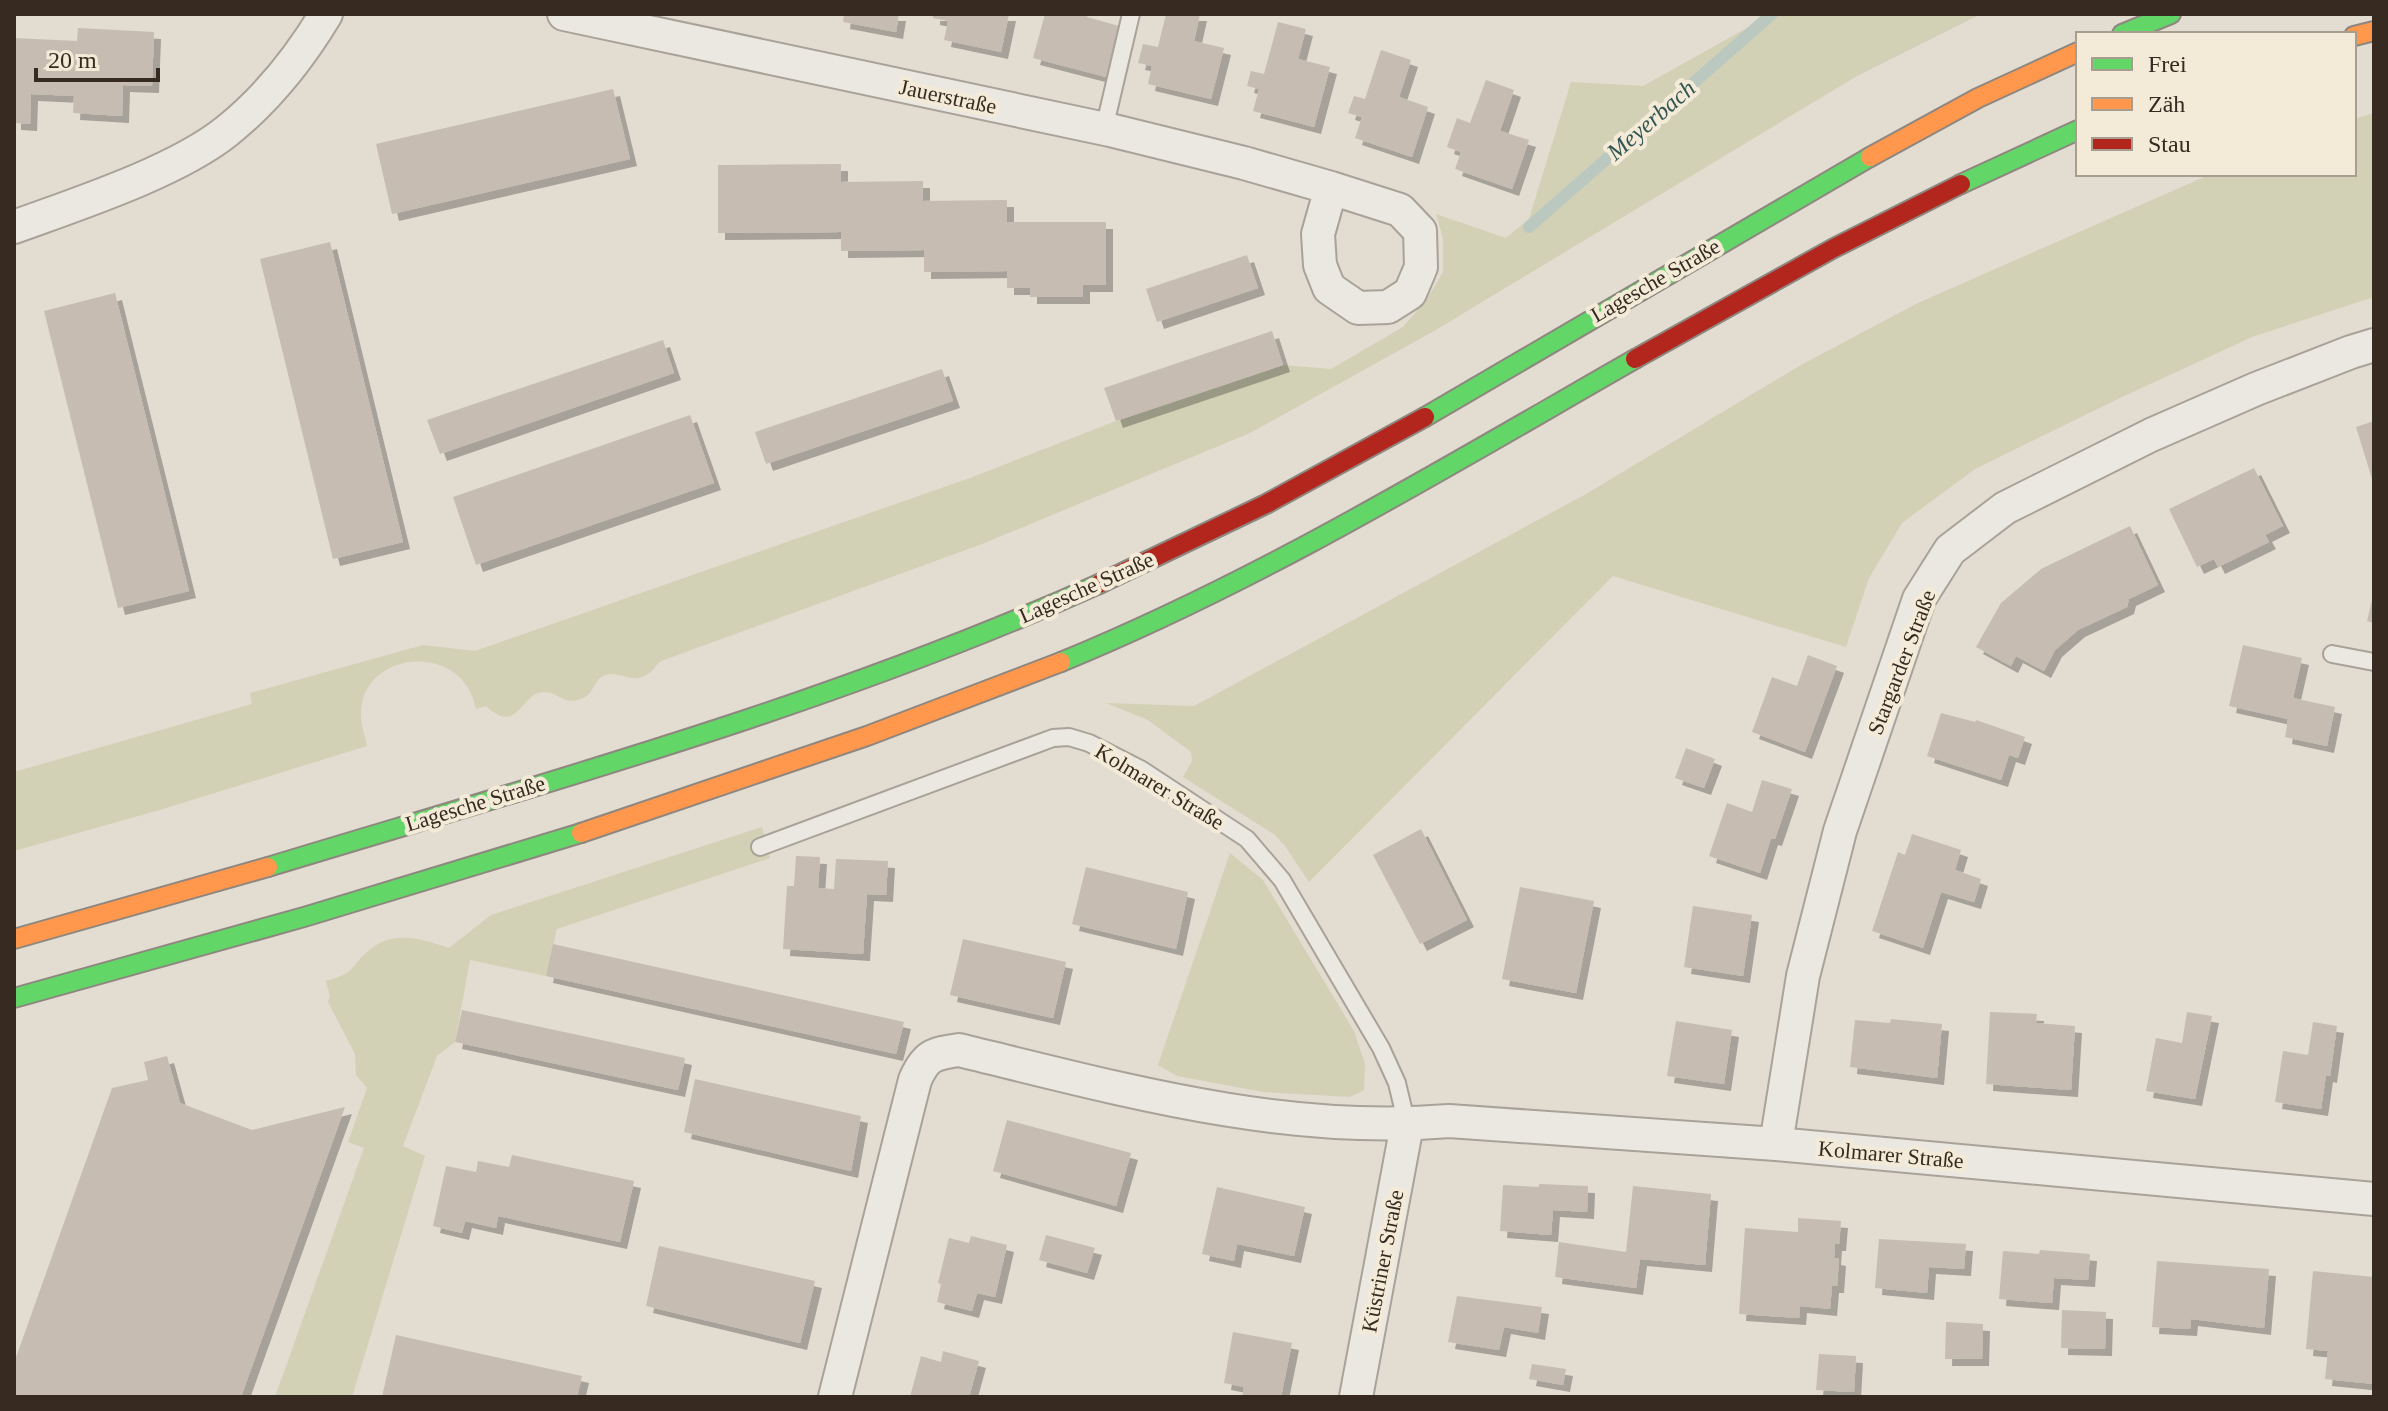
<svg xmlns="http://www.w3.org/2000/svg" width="2388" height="1411" viewBox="0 0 2388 1411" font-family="'Times New Roman',serif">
<defs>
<filter id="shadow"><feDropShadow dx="7" dy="7" stdDeviation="0" flood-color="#0004"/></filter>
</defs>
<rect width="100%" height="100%" fill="#e2dcd1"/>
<!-- green -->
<path fill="#d2d1b5" d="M1772,14H1981L1857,76L1434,331L1250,433L982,544L661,661C656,665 653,671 648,674C632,685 620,670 605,675C594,679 595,691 585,697C564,708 559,691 543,692C520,694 518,736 486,706L476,709C463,640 360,650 361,715C361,725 365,736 367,746L163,809L14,851V772L252,704L250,693L423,645L475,651L970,478L1116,421L1283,365L1331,369L1403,327L1427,299L1443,272V238L1436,214L1506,238L1529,219L1571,82L1643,86Z
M2374,113V297L2252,337L2122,397L1975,469L1902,523L1869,578L1846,647L1613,576L1309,882L1285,846L1275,835L1183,777L1192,761L1191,752L1148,720L1106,703L1194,706L1586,494L1801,365L1918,303L2211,174H2354V119Z
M762,827L770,858L557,929L546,976L470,960L455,1042L437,1056L403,1146L425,1156L352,1397H275L364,1148L348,1142L367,1088L356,1075L355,1054L328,1002L330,996L326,981C356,972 346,972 366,953C390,929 420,938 449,948L491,915Z
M1230,853L1263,880L1354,1031L1365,1064L1364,1090L1350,1097L1263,1092L1177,1076L1158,1065Z"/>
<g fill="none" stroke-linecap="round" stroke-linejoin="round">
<!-- stream -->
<path stroke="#bac8c0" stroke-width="12" d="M1529,227L1772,14"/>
</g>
<!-- building -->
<path fill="#c6bcb2" filter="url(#shadow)" d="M844,14H899L896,32L843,22Z
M933,14H1009L1001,52L944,40L948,21L933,18Z
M1045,14H1088L1087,17L1119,26L1106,77L1033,58Z
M1166,14H1200L1194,41L1224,48L1211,99L1148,84L1152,66L1138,63L1143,44L1158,47Z
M1278,22L1306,29L1298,59L1330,67L1314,127L1253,111L1259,89L1247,86L1251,71L1264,74Z
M78,28L154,32L152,86L123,85L122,116L73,113L74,96L31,94L30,124L14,123V38L77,41Z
M1381,50L1411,60L1399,97L1428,107L1412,157L1355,138L1362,117L1348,113L1354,96L1365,99Z
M1486,80L1514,90L1500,131L1529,140L1512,189L1455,169L1461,152L1447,147L1457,118L1470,123Z
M613,89L630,159L392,214L376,144Z
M841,164V182L923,181V201L1007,200V222H1106V285H1083V297H1030V288H1007V271L924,272V250L841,251V232L718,233V165Z
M330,242L403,542L333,559L260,259Z
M1247,255L1258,288L1157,322L1146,289Z
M115,293L189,591L118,608L44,311Z
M1272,331L1283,365L1116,421L1104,388Z
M663,340L674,373L440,454L427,420Z
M942,369L953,401L766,464L755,432Z
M690,415L714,483L476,565L453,497Z
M2374,421V482H2373L2356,427Z
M2254,468L2283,526L2265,535L2269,542L2218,567L2214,559L2197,567L2169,509Z
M2130,526L2158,585L2129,599L2127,607L2078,630L2055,650L2044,671L2016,656L2011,666L1976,647L2001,603L2041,569Z
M2373,596H2374V623L2367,621Z
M2243,645L2302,658L2293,698L2335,707L2327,746L2285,737L2288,719L2229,706Z
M1808,655L1837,666L1805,752L1752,732L1772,677L1797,686Z
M1941,713L1975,722L1976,720L2025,737L2018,758L2009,755L2001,780L1927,756Z
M1686,748L1715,759L1704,788L1675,778Z
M1762,780L1792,789L1775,839L1771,838L1760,873L1709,856L1727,803L1752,812Z
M1421,829L1467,920L1420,944L1373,855Z
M1912,834L1961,850L1955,870L1981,879L1974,902L1941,892L1923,948L1872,931L1898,852L1905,855Z
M796,856L820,857L818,888L834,889L836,859L888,861L886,895L867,894L863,954L783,949L787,886H794Z
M1086,867L1188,892L1176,949L1072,924Z
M1520,887L1594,901L1576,993L1502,979Z
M1693,906L1752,915L1743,976L1684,967Z
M963,939L1066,962L1053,1018L950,995Z
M553,944L904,1022L896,1054L546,976Z
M462,1010L685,1058L678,1090L455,1042Z
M1990,1012L2037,1014L2036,1023L2075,1026L2071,1090L1986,1084Z
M2187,1012L2212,1016L2195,1099L2146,1091L2156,1038L2182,1043Z
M1891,1019L1942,1024L1937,1078L1850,1067L1855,1020L1890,1023Z
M1676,1021L1732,1030L1724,1084L1667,1076Z
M2313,1022L2337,1026L2330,1076L2326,1075L2321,1109L2275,1102L2283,1051L2308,1055Z
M167,1056L180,1103L252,1130L345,1107L241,1397H14V1363L112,1088L148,1080L144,1062Z
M695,1079L861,1116L851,1171L684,1132Z
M1007,1120L1131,1153L1116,1206L993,1171Z
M512,1155L634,1181L620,1242L498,1216L496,1228L465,1221L462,1233L433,1226L446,1166L476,1172L478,1161L509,1167Z
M1539,1184L1588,1186L1587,1212L1553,1210L1551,1235L1500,1231L1503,1185L1539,1187Z
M1633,1186L1711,1194L1705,1265L1640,1259L1636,1288L1555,1277L1559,1242L1626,1252Z
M1217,1187L1305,1207L1294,1256L1237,1244L1234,1261L1202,1254Z
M1798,1218L1841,1221L1839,1244H1835L1834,1258L1839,1259L1837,1286H1832L1830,1309L1800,1306L1799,1318L1739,1314L1745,1228L1798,1232Z
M1046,1235L1095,1248L1087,1273L1039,1260Z
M971,1236L1007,1245L995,1297L977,1293L972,1311L937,1302L941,1284L938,1283L949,1238L969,1243Z
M1879,1239L1966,1244L1964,1269L1929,1267L1927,1293L1875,1288Z
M659,1246L815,1281L800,1343L646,1306Z
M2040,1250L2090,1254L2088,1280L2054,1278L2052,1303L1999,1299L2003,1251L2039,1254Z
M2157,1261L2269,1269L2264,1328L2191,1319L2190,1329L2152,1327Z
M2313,1271L2374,1277V1384L2325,1379L2328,1351L2306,1349Z
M1457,1296L1542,1307L1538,1333L1504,1327L1499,1350L1448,1342Z
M2062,1310L2106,1312L2105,1349L2061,1348Z
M1946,1322L1983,1324L1982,1359H1945Z
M1233,1332L1292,1343L1281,1397H1242L1244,1387L1224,1383Z
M396,1335L582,1376L577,1397H382Z
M943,1351L979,1361L969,1397H910L921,1356L941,1362Z
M1819,1354L1856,1356L1854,1392L1816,1390Z
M1532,1364L1566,1369L1563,1385L1529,1379Z"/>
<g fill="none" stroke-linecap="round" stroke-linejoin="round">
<!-- lane casing -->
<g stroke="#a8a299" stroke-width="20">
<path id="lane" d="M1104,129L1131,14
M2332,654L2374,662
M760,847L1053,738L1069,737L1089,743L1142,770L1247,839L1282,880L1381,1048L1397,1083L1407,1125"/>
</g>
<!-- street casing -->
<g stroke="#a8a299" stroke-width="36">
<path id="street" d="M564,14L1110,130L1244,163L1331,188L1400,210L1420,231L1421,267L1410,293L1388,307L1358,308L1329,288L1320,265L1318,234L1331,188
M14,227C77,204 176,172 227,131C268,98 299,59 326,14
M1776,1144L1803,976L1840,831L1919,599L1950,550L2005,508L2151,435L2256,389L2351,352L2374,345
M835,1397L915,1080C926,1055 933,1054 959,1050C1120,1089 1282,1135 1449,1121L1776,1144L2374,1199
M1356,1397L1407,1125"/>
</g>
<!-- fast casing -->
<g stroke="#8e8780" stroke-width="22">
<path id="fast" d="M2122,34L2171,14
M1961,184L2078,130
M1425,417L1870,157
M1061,662C1261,580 1448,466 1635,359
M268,867C548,782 832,704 1099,584
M14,998L304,917L581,833"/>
</g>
<!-- slow casing -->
<g stroke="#8e8780" stroke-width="22">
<path id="slow" d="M2354,36L2374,31
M1870,157L1978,98L2078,52
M581,833L867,736L1061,662
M14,939L268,867"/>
</g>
<!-- jam casing -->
<g stroke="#8e8780" stroke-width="22">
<path id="jam" d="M1635,359L1834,248L1961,184
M1099,584L1266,504L1425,417"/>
</g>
<!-- lane -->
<use href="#lane" stroke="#ebe8e1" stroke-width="16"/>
<!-- street -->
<use href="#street" stroke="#ebe8e1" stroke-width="32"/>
<!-- fast -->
<use href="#fast" stroke="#63d668" stroke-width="18"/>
<!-- slow -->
<use href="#slow" stroke="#ff974d" stroke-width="18"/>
<!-- jam -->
<use href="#jam" stroke="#b3261e" stroke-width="18"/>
</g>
<g text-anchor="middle" stroke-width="8" stroke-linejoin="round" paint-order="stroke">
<!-- street labels -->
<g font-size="22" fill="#372b21" stroke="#f3ead8">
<text transform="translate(948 96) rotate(12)" y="8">Jauerstraße</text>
<text transform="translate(1655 280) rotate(-30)" y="8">Lagesche Straße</text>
<text transform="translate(1086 587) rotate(-24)" y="8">Lagesche Straße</text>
<text transform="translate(1901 662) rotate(-69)" y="8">Stargarder Straße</text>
<text transform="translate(1160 786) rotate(31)" y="8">Kolmarer Straße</text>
<text transform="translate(475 803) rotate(-17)" y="8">Lagesche Straße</text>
<text transform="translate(1891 1154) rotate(5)" y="8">Kolmarer Straße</text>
<text transform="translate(1382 1261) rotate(-79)" y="8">Küstriner Straße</text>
</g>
<!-- water labels -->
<g font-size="24" font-style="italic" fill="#325552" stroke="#f3ead8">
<text transform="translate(1651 120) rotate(-41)" y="8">Meyerbach</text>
</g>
</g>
<!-- border -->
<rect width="2388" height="1411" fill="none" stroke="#372b21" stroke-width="32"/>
<!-- legend -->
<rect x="2076" y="32" width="280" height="144" fill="#f3ead8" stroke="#a89e8f" stroke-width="2"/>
<rect x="2092" y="58" width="40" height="12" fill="#63d668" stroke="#a89e8f" stroke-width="2"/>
<text x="2148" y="72" font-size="24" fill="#372b21">Frei</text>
<rect x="2092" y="98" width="40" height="12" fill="#ff974d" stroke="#a89e8f" stroke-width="2"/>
<text x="2148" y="112" font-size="24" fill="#372b21">Zäh</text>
<rect x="2092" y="138" width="40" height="12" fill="#b3261e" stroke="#a89e8f" stroke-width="2"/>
<text x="2148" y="152" font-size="24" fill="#372b21">Stau</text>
<!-- scale -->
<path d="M36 68v12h122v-12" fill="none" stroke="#372b21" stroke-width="4"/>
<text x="48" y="68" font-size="24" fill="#372b21" stroke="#f3ead8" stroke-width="6" paint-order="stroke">20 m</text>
</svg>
